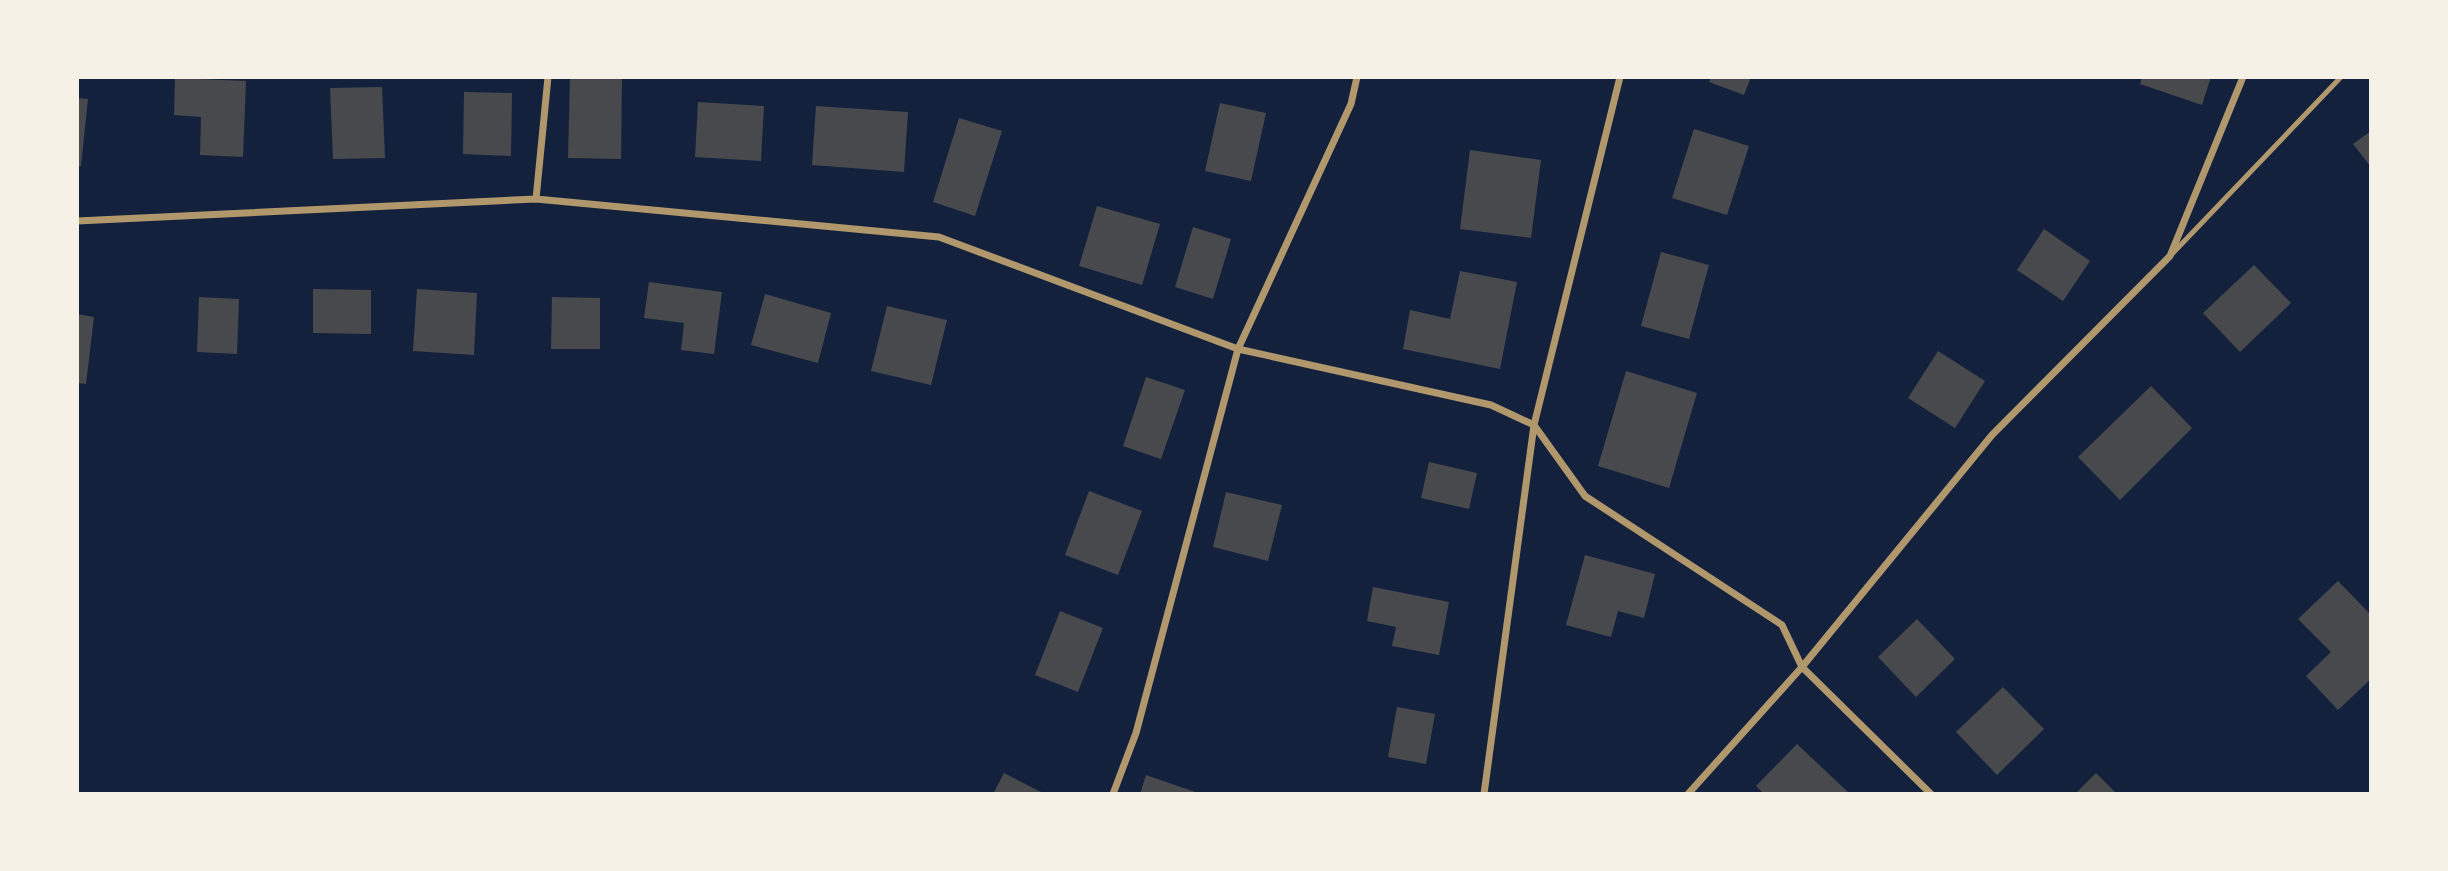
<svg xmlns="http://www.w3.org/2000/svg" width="2448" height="871" viewBox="0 0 2448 871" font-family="'Roboto Serif',serif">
<rect width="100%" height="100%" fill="#14213d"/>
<!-- building -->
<path fill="#48494c" d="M570,77H622L621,159L568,158Z
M1711,77H1751L1744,95L1709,82Z
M2142,77H2211L2202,105L2140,84Z
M175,78L246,81L243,157L200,155L201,117L174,115Z
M382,87L385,158L333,159L330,88Z
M464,92L512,93L511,156L463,154Z
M77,98L88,99L81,166H77Z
M698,102L764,106L761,161L695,157Z
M1220,103L1266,113L1251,181L1205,171Z
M816,106L908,112L904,172L812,165Z
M959,118L1002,131L975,216L933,202Z
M1694,129L1749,146L1727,215L1672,198Z
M2371,131V167L2353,144Z
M1470,150L1541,160L1531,238L1460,229Z
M1097,206L1160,224L1142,285L1079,266Z
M1193,227L1231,239L1213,299L1175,287Z
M2044,229L2090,261L2063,301L2017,270Z
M1661,252L1709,265L1689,339L1641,326Z
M2254,265L2291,303L2240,352L2203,313Z
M1460,271L1517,282L1500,369L1403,349L1410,310L1450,319Z
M649,282L722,292L714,354L681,350L684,323L644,318Z
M313,289L371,290V334L313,333Z
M417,289L477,293L474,355L413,351Z
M765,294L831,313L818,363L751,345Z
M199,297L239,299L237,354L197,352Z
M552,297L600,298V349H551Z
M887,306L947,320L931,385L871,371Z
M77,314L94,317L86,384L77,383Z
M1938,351L1985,381L1955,428L1908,398Z
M1626,371L1697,393L1669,488L1598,466Z
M1146,377L1185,390L1161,459L1123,446Z
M2151,386L2192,428L2120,500L2078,457Z
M1429,462L1477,473L1469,509L1421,498Z
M1089,491L1142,511L1118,575L1065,555Z
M1226,492L1282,505L1268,561L1213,547Z
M1585,555L1655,574L1644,618L1618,611L1611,637L1566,625Z
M2338,581L2371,615V679L2338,710L2306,676L2331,652L2298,619Z
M1373,587L1449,602L1439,655L1392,646L1396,627L1367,621Z
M1060,611L1103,628L1078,692L1035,675Z
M1917,619L1955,659L1916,697L1878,657Z
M2003,687L2044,729L1997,775L1956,732Z
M1397,707L1435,714L1426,764L1388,757Z
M1797,744L1850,794H1764L1756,786Z
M1004,773L1045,794H993Z
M2096,773L2117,794H2075Z
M1146,775L1201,794H1140Z"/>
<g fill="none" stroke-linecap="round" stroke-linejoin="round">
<!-- service -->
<path stroke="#b1986c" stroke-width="5" d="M2172,254L2341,77"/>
<!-- minor -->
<path stroke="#b1986c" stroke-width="7" d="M536,199L548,77
M77,221L536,199L939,237L1238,349L1491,405L1534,425L1585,496L1782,625L1802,667L1931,794
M1113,794L1136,733L1238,349L1351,104L1357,77
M1484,794L1534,425L1620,77
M1688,794L1802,667L1992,435L2170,256L2243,77"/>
</g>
<!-- border -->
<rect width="2448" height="871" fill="none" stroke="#f6f1e7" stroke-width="158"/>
</svg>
